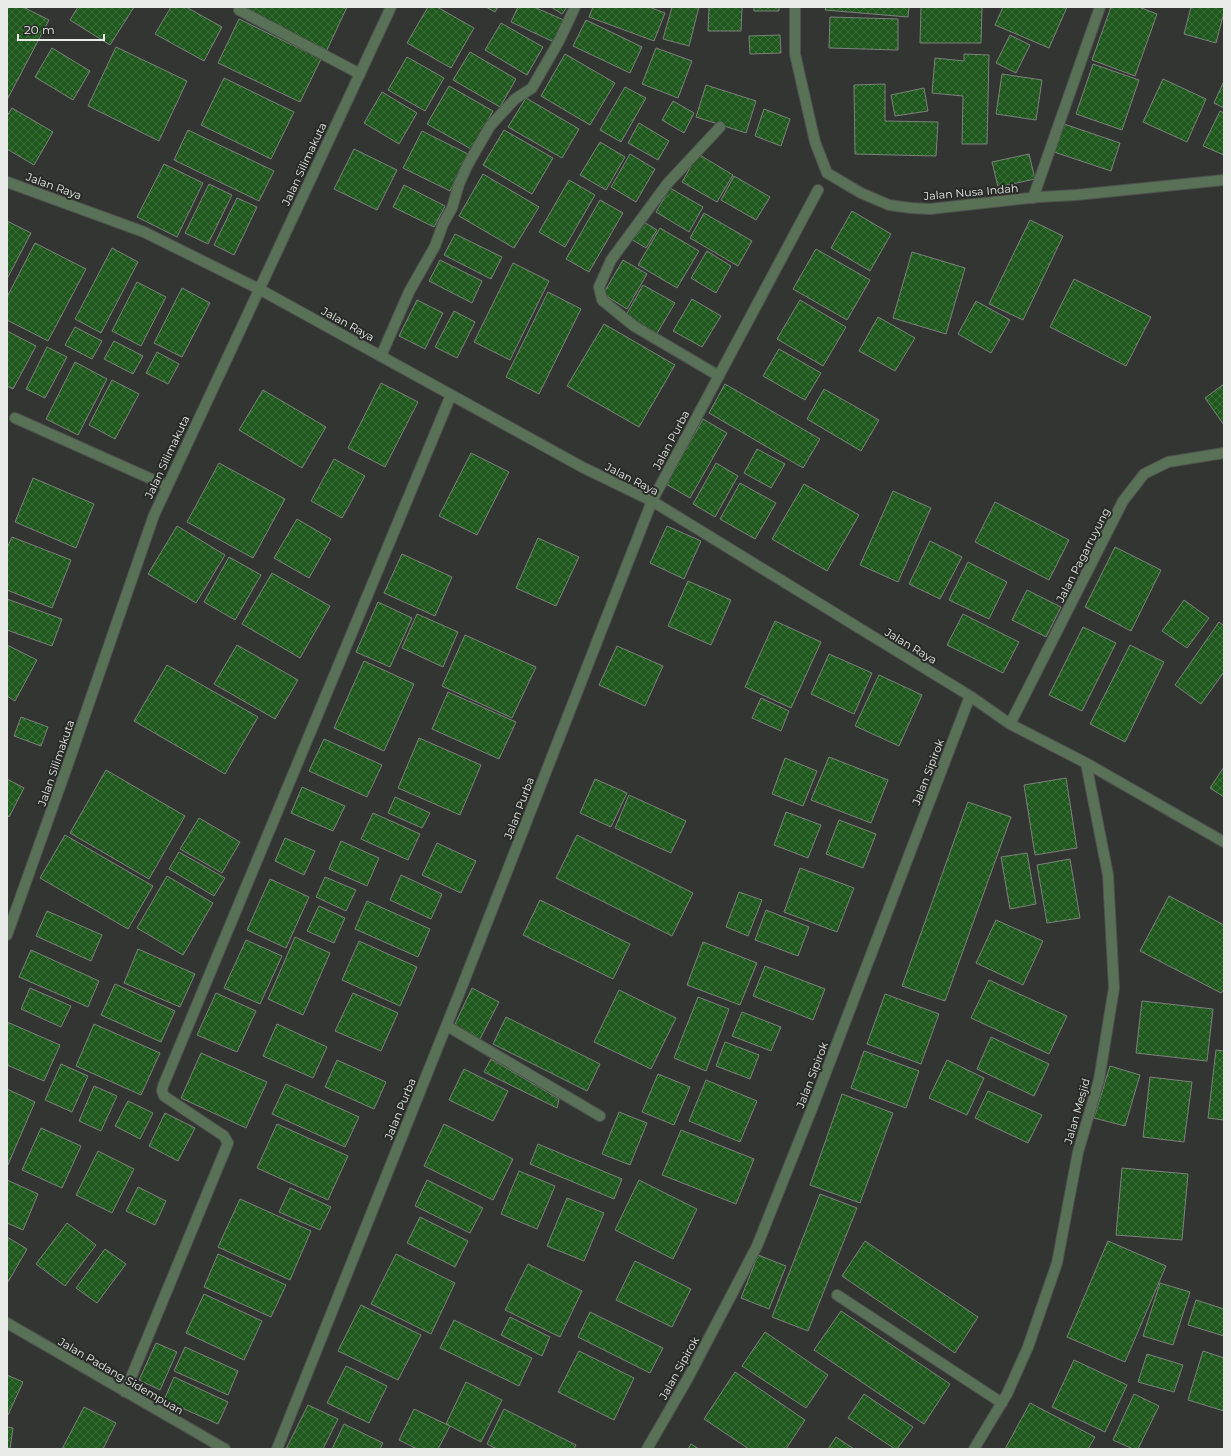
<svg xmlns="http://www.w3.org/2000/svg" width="1231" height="1456" viewBox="0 0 1231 1456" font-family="Montserrat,sans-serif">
<defs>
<pattern id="building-cross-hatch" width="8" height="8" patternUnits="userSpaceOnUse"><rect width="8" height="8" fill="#1e581c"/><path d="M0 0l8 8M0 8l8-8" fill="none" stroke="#3f703d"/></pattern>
</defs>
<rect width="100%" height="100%" fill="#323532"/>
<!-- building -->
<path fill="url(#building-cross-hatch)" stroke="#7e817d" d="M7,7H23L49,20L7,100Z
M78,7H134L110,45L70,20Z
M171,7H186L222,27L204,61L155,34Z
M247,7H347L327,50L245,11Z
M428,7H437L474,28L451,68L407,43Z
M486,7H498L495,12Z
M518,7H534L566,21L556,43L511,22Z
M551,7H567L562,14Z
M593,7H649L665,13L654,41L589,17Z
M672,7H699L689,46L663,39Z
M709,7H742L741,31H708Z
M754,7H779V11H754Z
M826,7H909L908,17L825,10Z
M921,7H982L981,43H920Z
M1003,7H1067L1049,48L995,25Z
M1111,7H1139L1157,14L1135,76L1092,60Z
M1191,7H1224V12L1216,43L1184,34Z
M830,17L898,19V50L829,48Z
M239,19L321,59L300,102L218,63Z
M586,20L642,47L630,73L573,46Z
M501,23L543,47L527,75L485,50Z
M780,35L781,53L750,54L749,36Z
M1010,35L1030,45L1016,73L996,63Z
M116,47L187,81L159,141L88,106Z
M52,48L90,71L73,100L35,77Z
M656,48L692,61L678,98L642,84Z
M470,52L516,79L500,107L453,80Z
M565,54L615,83L590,125L541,96Z
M964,54L989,55L987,144H962L963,96L932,93L935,58L964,61Z
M407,57L444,78L425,111L388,90Z
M1093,64L1139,80L1122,130L1076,114Z
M1002,74L1042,80L1036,120L996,114Z
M224,78L294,112L271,159L201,125Z
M1163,79L1206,99L1187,142L1143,122Z
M1224,81V108L1214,103Z
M885,84V121L938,122L936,156L855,154L854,85Z
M706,85L756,101L746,133L696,117Z
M449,86L493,111L471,149L427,124Z
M625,87L646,98L621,142L600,130Z
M924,88L928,111L895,116L891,95Z
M382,92L417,113L399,144L364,123Z
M526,98L579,129L562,158L508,127Z
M673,101L694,113L684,133L662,120Z
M12,108L53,132L34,165L7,149V116Z
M764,109L790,119L781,146L755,136Z
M1220,111L1224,113V155L1203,146Z
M639,123L669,141L658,160L628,143Z
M1064,124L1120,143L1111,171L1054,152Z
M188,130L274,171L259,201L174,160Z
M504,130L553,158L532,194L483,165Z
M422,131L468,154L450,191L403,168Z
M600,142L625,157L606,190L580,175Z
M354,149L397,170L377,210L334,189Z
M630,154L655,169L636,202L611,187Z
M698,154L733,175L717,202L682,182Z
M1029,154L1035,179L998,187L992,162Z
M164,164L203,183L177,237L137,217Z
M483,174L539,207L514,248L459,216Z
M734,176L770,197L756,220L721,200Z
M569,180L595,195L565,247L539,232Z
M209,184L232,195L208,244L185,233Z
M404,185L445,206L434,227L393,207Z
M670,188L703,207L689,232L656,212Z
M237,198L257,207L234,255L214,245Z
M600,200L623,213L589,272L566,259Z
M852,211L891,234L870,271L831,248Z
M704,213L752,241L738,266L690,238Z
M1030,220L1063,236L1023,320L989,304Z
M7,221L31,233L7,279Z
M642,221L657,230L646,248L631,239Z
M660,228L699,251L677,288L638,265Z
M455,234L502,257L491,279L444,255Z
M35,243L86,269L48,341L7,320V297Z
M112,248L138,262L101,333L75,319Z
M816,249L870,280L847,320L793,289Z
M707,251L731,266L716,293L691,278Z
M912,252L965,268L946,334L893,318Z
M440,260L482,281L472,303L429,281Z
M623,260L647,274L627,309L603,294Z
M513,263L549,281L510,360L474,342Z
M1074,279L1151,317L1126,366L1050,327Z
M137,282L166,297L141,346L112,331Z
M643,285L675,303L656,335L625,317Z
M182,288L210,303L182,357L154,343Z
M548,292L581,309L539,394L506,377Z
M692,299L721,316L702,347L673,331Z
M417,300L443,313L425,349L399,336Z
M800,300L846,327L823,366L777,339Z
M976,301L1010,320L991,353L958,334Z
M454,311L475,322L457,358L435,347Z
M878,317L915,338L895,371L859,351Z
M604,324L675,365L639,427L567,386Z
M75,327L102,341L92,359L65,345Z
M7,331L36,346L13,389L7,386Z
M114,341L143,356L133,374L104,359Z
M47,347L67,357L45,398L26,389Z
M779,349L821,373L805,400L763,376Z
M157,352L179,364L168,384L146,373Z
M75,362L107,379L78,435L46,419Z
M112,380L139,394L115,439L89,425Z
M381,383L418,402L385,467L348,448Z
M725,384L820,439L803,468L709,413Z
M1224,384V425L1205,398Z
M824,389L879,420L861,451L807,419Z
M263,390L326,427L302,468L239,430Z
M703,419L727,433L690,498L666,484Z
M757,449L785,464L771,488L744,473Z
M471,453L509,472L477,535L439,516Z
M334,459L365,476L342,518L311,501Z
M219,463L285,499L253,558L187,522Z
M716,463L738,476L715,517L693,504Z
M33,478L94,504L76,548L15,522Z
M740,483L776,503L755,539L720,519Z
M804,484L859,515L827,571L772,539Z
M893,491L931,508L898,582L860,565Z
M995,502L1069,540L1049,580L975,542Z
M297,519L331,539L309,578L274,558Z
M177,526L225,555L196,603L148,574Z
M667,526L701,541L684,579L650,563Z
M12,537L71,560L52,608L7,590V548Z
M538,538L579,557L556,606L516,588Z
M930,541L962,557L940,599L909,584Z
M1115,547L1161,570L1131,631L1085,607Z
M402,554L452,577L435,616L384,593Z
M229,557L261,575L235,620L204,602Z
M968,562L1007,582L989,619L949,600Z
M272,573L330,606L300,658L242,624Z
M688,581L731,600L711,645L668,626Z
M1027,590L1061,607L1046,637L1012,620Z
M7,599L62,619L52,646L7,630Z
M1184,600L1209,618L1187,648L1162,631Z
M378,602L412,618L390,667L356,652Z
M417,614L458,632L443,667L402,648Z
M963,614L1019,642L1003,673L947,645Z
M775,621L821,642L791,708L745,687Z
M1219,622L1224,626V672L1201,704L1175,685Z
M1083,627L1116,643L1082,711L1049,695Z
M465,635L536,667L512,718L442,686Z
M7,645L37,660L15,701L7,696Z
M237,645L298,680L275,719L214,684Z
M1130,645L1164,662L1125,742L1090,724Z
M617,646L663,666L645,706L599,685Z
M829,654L872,673L854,714L811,694Z
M364,661L414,684L384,751L334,728Z
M167,665L258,717L225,774L134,721Z
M879,675L922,695L899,746L855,726Z
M448,692L516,722L499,759L432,729Z
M761,698L789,711L781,731L752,718Z
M21,717L48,727L41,746L14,736Z
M419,738L481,765L460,815L398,788Z
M324,739L382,765L367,797L309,771Z
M829,757L888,780L871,823L811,800Z
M785,758L817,771L803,806L772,794Z
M1224,767V797L1210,788Z
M106,770L185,816L149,879L70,833Z
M1066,778L1077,848L1035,855L1024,785Z
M7,779L24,788L9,817L7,815Z
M595,779L627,793L611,827L580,813Z
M302,787L345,806L333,831L291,813Z
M629,795L686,821L671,853L615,828Z
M395,797L430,813L422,828L388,813Z
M968,802L1011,817L945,1001L902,986Z
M786,812L821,825L808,858L774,845Z
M373,813L420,834L408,860L361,839Z
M199,818L240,842L222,873L180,849Z
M839,820L876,834L863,868L826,854Z
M65,835L153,886L128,929L40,878Z
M577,835L693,893L672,936L556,878Z
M285,838L315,851L304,875L275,861Z
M341,841L379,858L367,886L329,869Z
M437,843L476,861L461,893L422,875Z
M179,852L225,878L214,896L169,869Z
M1027,853L1036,904L1010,909L1001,857Z
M1070,859L1080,918L1047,923L1037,865Z
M800,868L854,888L837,932L784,912Z
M401,875L442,894L431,919L390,900Z
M167,876L213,903L183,955L137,928Z
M325,877L356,890L346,911L316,897Z
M270,879L309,897L286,948L247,930Z
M739,892L762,900L748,936L726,927Z
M1169,896L1224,925V989L1221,993L1140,951Z
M540,900L630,944L613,979L523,935Z
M367,901L430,929L418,957L355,929Z
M319,906L345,918L334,943L307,931Z
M766,910L809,927L798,956L755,940Z
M47,911L102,935L91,961L36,936Z
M996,920L1043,941L1023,985L976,963Z
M295,937L330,953L303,1015L268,999Z
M246,940L282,956L260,1004L224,988Z
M359,941L417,967L400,1006L342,980Z
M703,942L757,963L740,1005L687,985Z
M138,949L195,974L180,1007L124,983Z
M31,950L99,981L88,1007L19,977Z
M765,966L825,989L813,1020L753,996Z
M989,980L1067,1016L1049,1054L971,1018Z
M115,984L175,1011L161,1042L101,1015Z
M30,988L71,1006L61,1027L21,1009Z
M472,988L499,1002L480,1039L454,1026Z
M619,990L676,1018L651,1069L594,1042Z
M216,993L256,1011L237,1052L197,1035Z
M353,993L398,1013L381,1051L335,1031Z
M885,994L939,1014L921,1064L867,1044Z
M698,997L729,1009L706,1071L674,1058Z
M1142,1001L1213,1009L1207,1061L1136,1053Z
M742,1012L781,1027L771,1051L732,1036Z
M506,1017L600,1064L587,1091L493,1044Z
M7,1022L60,1045L44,1081L7,1065Z
M94,1024L160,1053L141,1095L76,1066Z
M277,1024L327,1047L313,1078L263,1056Z
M991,1037L1049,1064L1034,1096L977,1069Z
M725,1042L759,1055L750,1079L716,1066Z
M1216,1050L1224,1051V1120L1208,1118Z
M864,1051L919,1071L906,1108L851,1088Z
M201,1053L267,1082L246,1128L181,1098Z
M491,1059L559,1099L557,1108L484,1072Z
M337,1060L386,1082L374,1109L325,1087Z
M947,1060L984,1078L967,1115L929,1098Z
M61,1064L88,1076L72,1112L45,1100Z
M1110,1066L1140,1075L1125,1126L1094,1118Z
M464,1069L508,1091L493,1121L449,1100Z
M658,1074L690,1087L674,1125L642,1112Z
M1150,1077L1192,1082L1184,1142L1143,1137Z
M706,1080L757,1101L740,1142L689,1121Z
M286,1084L359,1117L345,1147L272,1114Z
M94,1086L117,1096L101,1131L79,1121Z
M7,1089L35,1102L7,1167Z
M988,1091L1042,1115L1028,1143L975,1118Z
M842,1094L893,1113L860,1203L810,1185Z
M128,1101L153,1113L140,1139L115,1126Z
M619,1112L647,1123L630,1165L602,1154Z
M165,1113L195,1128L178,1161L149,1146Z
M277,1124L348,1156L328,1200L257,1168Z
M444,1124L513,1159L493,1200L424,1166Z
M41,1128L81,1146L62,1188L22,1170Z
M681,1130L754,1159L736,1204L662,1175Z
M538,1144L622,1179L614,1199L530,1164Z
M98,1151L134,1169L112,1213L76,1195Z
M1122,1168L1188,1174L1182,1240L1116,1235Z
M519,1171L555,1186L537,1229L501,1214Z
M7,1180L38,1194L23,1230L7,1223Z
M427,1180L483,1208L470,1233L415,1206Z
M639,1180L697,1209L673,1259L615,1230Z
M138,1187L166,1201L155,1225L126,1211Z
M290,1188L331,1207L320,1230L279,1212Z
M820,1194L857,1208L808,1331L772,1317Z
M567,1198L604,1213L584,1261L547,1246Z
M240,1199L311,1231L290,1280L218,1247Z
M420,1217L468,1241L455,1267L407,1243Z
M67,1223L96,1245L65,1286L36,1264Z
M7,1237L27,1249L8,1282L7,1281Z
M865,1241L978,1317L955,1353L842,1276Z
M1108,1241L1166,1266L1125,1362L1067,1337Z
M105,1249L126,1264L97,1303L76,1288Z
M218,1254L286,1285L271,1317L204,1287Z
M396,1254L455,1283L431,1334L371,1304Z
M758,1255L786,1266L769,1309L741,1298Z
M635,1261L691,1289L672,1327L616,1300Z
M528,1264L582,1291L560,1337L505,1310Z
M1160,1283L1190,1292L1173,1345L1143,1336Z
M204,1294L262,1321L244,1360L186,1333Z
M1196,1300L1224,1309V1336L1188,1325Z
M361,1305L421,1335L398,1380L338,1351Z
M841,1311L950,1384L924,1424L814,1350Z
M590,1312L663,1348L650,1373L578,1337Z
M510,1317L550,1337L542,1356L501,1335Z
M454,1320L532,1358L519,1386L440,1348Z
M765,1332L828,1375L806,1408L742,1366Z
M156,1343L177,1352L160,1390L139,1380Z
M185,1347L238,1371L228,1395L174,1371Z
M579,1351L634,1378L614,1420L558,1392Z
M1203,1351L1224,1358V1411L1188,1400Z
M1147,1354L1183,1365L1174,1392L1138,1382Z
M1074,1360L1127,1385L1105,1432L1052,1407Z
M346,1366L387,1386L369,1423L327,1403Z
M735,1372L805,1420L786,1449H749L704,1419Z
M7,1375L23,1382L8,1415H7Z
M174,1377L228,1402L218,1424L164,1400Z
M466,1382L502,1400L481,1442L446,1424Z
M864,1394L913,1427L897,1449H895L848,1418Z
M1134,1394L1159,1406L1138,1449H1133L1113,1440Z
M1030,1403L1095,1437L1088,1449H1005Z
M308,1405L338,1419L323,1449H286Z
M84,1407L116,1423L103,1449H62Z
M414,1409L450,1426L438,1449H417L399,1440Z
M504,1409L576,1445L574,1449H497L487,1444Z
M344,1424L383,1443L380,1449H332Z
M7,1427L13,1428L10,1449H7Z
M836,1437L854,1449H828Z
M691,1444L699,1449H688Z"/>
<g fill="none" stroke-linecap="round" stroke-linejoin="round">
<!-- lane casing -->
<g stroke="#4f524f" stroke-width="12">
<path id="lane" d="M837,1295L1002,1403"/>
</g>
<!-- street casing -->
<g stroke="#4f524f" stroke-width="12">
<path id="street" d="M795,7V54L815,142L827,173L861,193L889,205L911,208L930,209L1039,197L1076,195L1224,180
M239,10L360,74
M7,182L144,232L259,289L582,467L652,501L970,696L1010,724L1086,763L1224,842
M1033,198L1100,7
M381,356L409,292L435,246L443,224L452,208L459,184L467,166L490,126L515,99L532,88L559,41L575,7
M719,376L634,326L602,300L599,287L611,260L667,184L720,127
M15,418L167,486
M1010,724L1123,501L1144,474L1168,462L1224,453
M7,935L68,764L154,515L391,7
M447,1026L600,1116
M7,1323L225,1449
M125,1392L228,1143L224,1136L164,1096L162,1091L163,1086L451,395
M277,1449L461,989L652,501L818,190
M647,1449L688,1378L757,1246L813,1106L970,696
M974,1449L1007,1394L1028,1347L1057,1263L1078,1152L1099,1080L1114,988L1108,875L1086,763"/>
</g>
<!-- lane -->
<use href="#lane" stroke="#597257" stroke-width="10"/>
<!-- street -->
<use href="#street" stroke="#597257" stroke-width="10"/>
</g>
<g text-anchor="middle" stroke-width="4" stroke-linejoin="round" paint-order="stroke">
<!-- street labels -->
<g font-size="11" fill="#e9ebe9" stroke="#282b28">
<text transform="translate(304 164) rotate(-65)" y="4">Jalan Silimakuta</text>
<text transform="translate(54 186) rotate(20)" y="4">Jalan Raya</text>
<text transform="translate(971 192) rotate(-5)" y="4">Jalan Nusa Indah</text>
<text transform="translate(348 324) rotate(29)" y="4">Jalan Raya</text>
<text transform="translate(671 440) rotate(-62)" y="4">Jalan Purba</text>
<text transform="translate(167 457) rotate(-65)" y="4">Jalan Silimakuta</text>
<text transform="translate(632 479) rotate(27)" y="4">Jalan Raya</text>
<text transform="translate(1083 555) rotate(-63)" y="4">Jalan Pagarruyung</text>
<text transform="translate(911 646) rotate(31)" y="4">Jalan Raya</text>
<text transform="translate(56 763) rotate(-71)" y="4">Jalan Silimakuta</text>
<text transform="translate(928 772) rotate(-69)" y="4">Jalan Sipirok</text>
<text transform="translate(519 808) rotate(-69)" y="4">Jalan Purba</text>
<text transform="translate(812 1075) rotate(-69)" y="4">Jalan Sipirok</text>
<text transform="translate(400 1109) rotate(-68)" y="4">Jalan Purba</text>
<text transform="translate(1077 1111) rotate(-74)" y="4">Jalan Mesjid</text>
<text transform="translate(679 1368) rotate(-61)" y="4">Jalan Sipirok</text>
<text transform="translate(121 1376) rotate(30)" y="4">Jalan Padang Sidempuan</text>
</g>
</g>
<!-- border -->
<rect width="1231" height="1456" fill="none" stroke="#e9ebe9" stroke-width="16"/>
<!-- scale -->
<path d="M18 34v6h86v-6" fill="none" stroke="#e9ebe9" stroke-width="2"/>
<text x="24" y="34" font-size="12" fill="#e9ebe9" stroke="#282b28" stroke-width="3" paint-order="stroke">20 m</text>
</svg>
